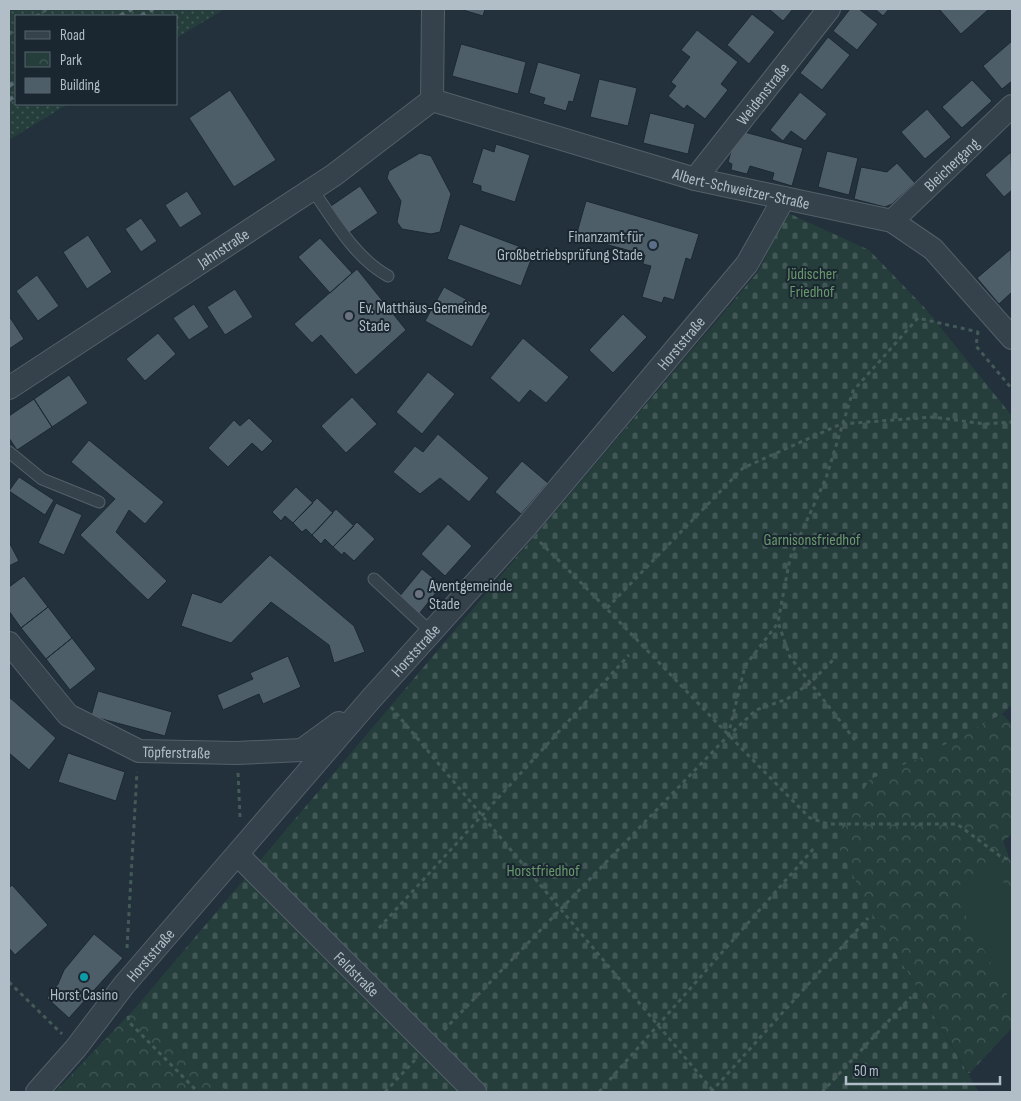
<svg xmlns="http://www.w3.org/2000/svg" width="1021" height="1101" viewBox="0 0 1021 1101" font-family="'Sofia Sans Condensed',sans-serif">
<defs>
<pattern id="grass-dots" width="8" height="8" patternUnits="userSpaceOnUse" patternTransform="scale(1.25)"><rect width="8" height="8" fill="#253e3c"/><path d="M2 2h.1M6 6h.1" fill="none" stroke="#425857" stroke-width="1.8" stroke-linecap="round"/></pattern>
<pattern id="cemetery-stones" width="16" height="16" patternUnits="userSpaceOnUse" patternTransform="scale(1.25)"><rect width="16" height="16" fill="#253e3c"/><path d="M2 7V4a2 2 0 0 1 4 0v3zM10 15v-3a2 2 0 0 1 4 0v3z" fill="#425857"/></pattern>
<pattern id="park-crowns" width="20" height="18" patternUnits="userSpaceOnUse" patternTransform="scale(1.25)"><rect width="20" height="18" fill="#253e3c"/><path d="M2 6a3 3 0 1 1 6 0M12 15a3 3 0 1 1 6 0" fill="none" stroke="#425857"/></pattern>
</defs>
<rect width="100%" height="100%" fill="#22313b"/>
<!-- grass -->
<path fill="url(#grass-dots)" d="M9,9H225L176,38V16H16V104H68L9,140Z"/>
<!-- cemetery -->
<path fill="url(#cemetery-stones)" d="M788,213L869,250L924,307L1012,416V705L1002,714L924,756L869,780L873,915L979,1092H227L136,1007L758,272Z"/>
<!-- park -->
<path fill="url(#park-crowns)" d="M1002,714L1012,724V834L1003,841L1012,865V1028L969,1074L873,915L836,842L869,780L924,756Z
M136,1007L227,1092H55Z"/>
<!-- pitch -->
<path fill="#253e3c" d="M995,866L1012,899V1004L952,889Z"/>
<!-- building -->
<path fill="#4d5e69" stroke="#1d2932" d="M460,9H485L483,16Z
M769,9H793L783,21Z
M850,9H859L878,24L857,50L833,31Z
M875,9H889L883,16Z
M939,9H989L961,34Z
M752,14L775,32L749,64L727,45Z
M697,30L738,62L721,84L728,90L705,119L687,105L684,109L668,96L676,86L671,82L690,57L681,50Z
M828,37L850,55L822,90L800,73Z
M1012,41V81L1002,89L983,66Z
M461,44L526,62L518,94L452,76Z
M538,62L581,74L573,102L569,101L566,111L543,104L545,98L529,93Z
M599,79L637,88L628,126L590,117Z
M972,80L992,101L962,128L942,107Z
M230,90L276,160L234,187L189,118Z
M800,92L827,114L805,141L791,131L783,141L770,130Z
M927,109L951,137L925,159L901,132Z
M650,113L695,124L688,154L643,143Z
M737,130L803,148L792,186L772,180L774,173L750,166L747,174L731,170L732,164L728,162Z
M496,144L530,155L515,202L481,191V186L472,183L483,148L494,152Z
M827,151L858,158L849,195L818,187Z
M1011,152L1012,190L1004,197L985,175Z
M420,153L431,156L451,194L440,232L431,234L402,229L397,222L401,201L387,178L389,171Z
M897,163L915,183L892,204L885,207L854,199L861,167L887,172Z
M360,186L378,213L346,235L328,208Z
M187,191L202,214L180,228L165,205Z
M586,201L699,234L691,260L686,258L674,300L664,297L662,303L642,297L651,266L643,264L645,255L576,236Z
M141,218L157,241L141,252L125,229Z
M460,224L534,252L521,286L447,259Z
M88,235L112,272L87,289L63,252Z
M320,238L352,273L330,293L298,257Z
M1011,249L1012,292L999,304L977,278Z
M357,269L406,330L356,375L321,335L312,343L294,324Z
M37,275L59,306L38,321L16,291Z
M444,287L491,313L472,347L425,321Z
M235,289L253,317L225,335L207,307Z
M194,304L209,327L189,340L173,318Z
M623,314L647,337L613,373L589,350Z
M9,316L24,339L9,349Z
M158,333L176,354L145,381L126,359Z
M523,338L569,377L546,403L530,390L519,403L490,378Z
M428,372L455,394L422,434L396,412Z
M69,375L88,403L52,427L34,399Z
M352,397L377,424L346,453L321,426Z
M34,399L52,427L17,450L9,438V416Z
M249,418L273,441L262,452L252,443L228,467L208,448L234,420L240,426Z
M438,434L489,478L469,502L440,478L420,494L393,472L415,446L423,452Z
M89,440L164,502L145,524L129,510L116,532L167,581L148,600L80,535L115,499L71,462Z
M522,461L548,483L521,514L495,492Z
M19,477L54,500L45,515L9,491Z
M296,487L313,503L293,523L285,516L281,521L272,512Z
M317,498L333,513L312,535L306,529L302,532L293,523Z
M56,503L82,515L64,555L38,543Z
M336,509L354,526L333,547L325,539L321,544L312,535Z
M357,522L375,539L354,561L344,552L342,555L333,547Z
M448,524L472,546L445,576L421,554Z
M9,542L19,561L9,566Z
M270,555L354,626L365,652L334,663L329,645L271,602L231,643L181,626L192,593L221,603Z
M422,569L442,585L419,614L399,597Z
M24,576L48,607L21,628L9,611V587Z
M48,607L72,638L46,659L21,628Z
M72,638L96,669L70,690L46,659Z
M288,656L301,687L263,704L259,694L223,710L217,695L253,679L250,673Z
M98,691L172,712L165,736L91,716Z
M9,697L56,738L29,770L9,753Z
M68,753L125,772L116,801L58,782Z
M12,885L48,925L15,955L9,948V888Z
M94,934L123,958L69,1018L47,998L58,984L64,970Z"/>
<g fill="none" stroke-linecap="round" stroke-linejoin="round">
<!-- service casing -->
<g stroke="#546069" stroke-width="13">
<path id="service" d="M312,189C333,219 355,258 388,276
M9,452L42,479L99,502
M374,579L432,633"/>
</g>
<!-- minor casing -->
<g stroke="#546069" stroke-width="24">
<g id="minor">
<path id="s1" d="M432,100L695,179L892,221L933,249L1012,338"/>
<path d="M432,100L433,9"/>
<path id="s2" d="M695,179L829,9"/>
<path id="s3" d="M892,221L1012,106"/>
<path id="s4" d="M9,388L334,175L432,100"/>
<path id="s5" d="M9,643L68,715L139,751L237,753L302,750L339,723"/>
<path id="s6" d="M238,855L475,1092"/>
<path id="s7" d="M37,1092L76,1048L124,985L370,700L526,527L747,264L784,198"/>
</g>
</g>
<!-- path -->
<path stroke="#445a59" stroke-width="3" stroke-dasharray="4 4" stroke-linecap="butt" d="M36,16L48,9
M9,34L16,29
M978,331L976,346L1012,389
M540,542C632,632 719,727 810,818L828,824H957L1000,856L1012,861
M607,608L743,468L841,424L933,417L985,424L1012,422
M391,707L714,1092
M728,736L745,666L778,623
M855,740L790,657L778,622L790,558L826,478L853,391L918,318L978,332
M238,773L240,817
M379,928L629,655
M127,948L137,772
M9,982L62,1034
M128,1016L129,1022L198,1092
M444,1030L725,739L756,710L787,699L810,683L834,659
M385,1092L415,1060
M599,1092L815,847
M711,1092L868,918
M822,1092L911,997"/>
<!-- service -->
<use href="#service" stroke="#36424b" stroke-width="11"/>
<!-- minor -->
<use href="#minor" stroke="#36424b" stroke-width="22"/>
<!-- rail -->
<path stroke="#586772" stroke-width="4" stroke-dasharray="5 5" stroke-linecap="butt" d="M120,16L132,9
M141,16L153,9
M9,86L16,81
M9,100L16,95"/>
</g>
<!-- markers -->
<circle fill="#5c6f8a" stroke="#1b2730" stroke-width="2" cx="653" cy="245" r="5"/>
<g fill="#6b7280" stroke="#1b2730" stroke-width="2">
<circle cx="349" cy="316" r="5"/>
<circle cx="419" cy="594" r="5"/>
</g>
<circle fill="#0f9aa8" stroke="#1b2730" stroke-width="2" cx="84" cy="977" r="5"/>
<g text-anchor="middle" stroke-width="4" stroke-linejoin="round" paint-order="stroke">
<!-- street labels -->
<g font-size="16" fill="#b1bdc7" stroke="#1b2730">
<text dy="6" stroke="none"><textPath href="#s2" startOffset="109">Weidenstraße</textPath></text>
<text dy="6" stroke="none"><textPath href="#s3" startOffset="82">Bleichergang</textPath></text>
<text dy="6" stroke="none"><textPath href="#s1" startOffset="322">Albert-Schweitzer-Straße</textPath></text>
<text dy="6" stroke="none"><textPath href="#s4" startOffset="256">Jahnstraße</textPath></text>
<text dy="6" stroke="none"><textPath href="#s7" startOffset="988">Horststraße</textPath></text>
<text dy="6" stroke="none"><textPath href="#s7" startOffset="582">Horststraße</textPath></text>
<text dy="6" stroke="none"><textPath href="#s5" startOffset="210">Töpferstraße</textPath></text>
<text dy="6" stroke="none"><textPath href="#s7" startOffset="178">Horststraße</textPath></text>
<text dy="6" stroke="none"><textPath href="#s6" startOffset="168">Feldstraße</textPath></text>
</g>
<!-- poi labels -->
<g font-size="16" fill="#b1bdc7" stroke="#1b2730" text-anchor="start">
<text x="643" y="242" text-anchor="end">Finanzamt für<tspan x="643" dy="18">Großbetriebsprüfung Stade</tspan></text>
<text x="359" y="313">Ev. Matthäus-Gemeinde<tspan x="359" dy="18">Stade</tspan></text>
<text x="429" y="591">Aventgemeinde<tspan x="429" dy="18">Stade</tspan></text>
<text x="84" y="1000" text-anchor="middle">Horst Casino</text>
</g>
<!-- park labels -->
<g font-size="16" fill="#68986b" stroke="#1b2730">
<text x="812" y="279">Jüdischer<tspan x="812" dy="18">Friedhof</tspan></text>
<text x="812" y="545">Garnisonsfriedhof</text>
<text x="543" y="876">Horstfriedhof</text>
</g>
</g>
<!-- border -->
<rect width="1021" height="1101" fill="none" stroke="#b1bdc7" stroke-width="20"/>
<!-- legend -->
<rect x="15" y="15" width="162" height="90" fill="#1b2730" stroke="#57636c"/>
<rect x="25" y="31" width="25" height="8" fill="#36424b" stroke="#57636c"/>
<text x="60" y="40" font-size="15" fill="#b1bdc7">Road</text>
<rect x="25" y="52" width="25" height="15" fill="url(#park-crowns)" stroke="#57636c"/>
<text x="60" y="65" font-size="15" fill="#b1bdc7">Park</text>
<rect x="25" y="78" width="25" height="15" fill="#4d5e69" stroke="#57636c"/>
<text x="60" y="90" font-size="15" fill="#b1bdc7">Building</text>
<!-- scale -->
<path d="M846 1076v8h154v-8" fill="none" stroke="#b1bdc7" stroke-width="2.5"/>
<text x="854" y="1076" font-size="15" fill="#b1bdc7" stroke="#1b2730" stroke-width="4" paint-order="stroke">50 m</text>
</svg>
